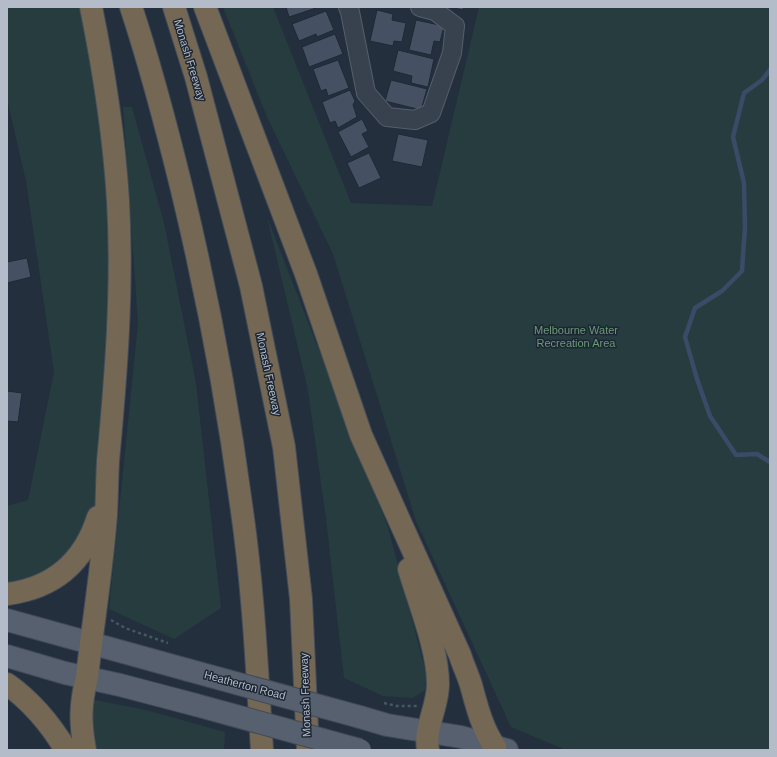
<svg xmlns="http://www.w3.org/2000/svg" width="777" height="757" viewBox="0 0 777 757" font-family="Helvetica,sans-serif">
<rect width="100%" height="100%" fill="#242f3e"/>
<!-- green -->
<path fill="#263c3f" d="M7,7H81L102,120L113,257L97,500C90,526 75,551 53,567C40,576 22,580 7,584V506L28,500L54,372L26,181L7,99Z
M223,7H273L351,203L432,206L479,7H770V750H566L511,727L416,521L333,254L267,117Z
M123,107H132L164,223L196,383L221,608L174,639L109,609L138,324Z
M267,217L388,527L427,677L425,690L413,698L383,696L344,678L326,519L308,390Z
M90,699L146,710L225,732L224,750H91Z"/>
<g fill="none" stroke-linecap="round" stroke-linejoin="round">
<!-- stream -->
<path stroke="#394c67" stroke-width="4.5" d="M770,70L762,80L744,93L733,137L744,183L745,227L742,271L722,291L695,308L685,337L697,379L710,416L736,455L757,454L770,462"/>
</g>
<!-- building -->
<path fill="#455162" stroke="#1f2835" d="M286,7H319L289,17Z
M449,7H464L463,10Z
M377,10L393,14L392,20L406,23L402,42L394,41L393,46L370,41Z
M326,11L334,30L317,37L316,34L299,41L292,24Z
M416,20L444,26L440,42L434,41L431,55L409,50Z
M335,34L343,54L309,67L302,47Z
M398,50L434,59L428,87L411,83L412,76L393,71Z
M338,60L349,88L328,96L326,89L321,91L313,69Z
M391,80L427,89L421,110L385,101Z
M350,90L355,101L353,105L357,117L338,128L335,121L330,123L322,102Z
M362,119L368,131L362,134L369,147L351,157L338,132Z
M398,134L428,140L422,167L392,161Z
M369,153L381,178L359,188L347,163Z
M27,258L31,277L7,283V262Z
M7,391L22,393L18,422L7,421Z"/>
<g fill="none" stroke-linecap="round" stroke-linejoin="round">
<!-- minor casing -->
<g stroke="#565f6c" stroke-width="20">
<path id="minor" d="M348,7L350,12L366,93L387,117L415,120L431,113L452,53L455,26L435,11L420,7"/>
</g>
<!-- major casing -->
<g stroke="#414a57" stroke-width="24">
<path id="major" d="M7,620L188,670
M7,656L65,673L120,685L196,705
M360,717L387,725L461,737L507,750"/>
</g>
<!-- highway casing -->
<g stroke="#434c59" stroke-width="24">
<path id="highway" d="M131,7C151,67 167,129 182,190C207,294 227,398 241,504C253,585 257,668 262,750
M174,7L196,77L251,286L284,447L301,599L308,750
M205,7L306,274L361,435L460,655C463,665 468,675 471,685C477,707 482,728 495,747
M409,569C419,603 438,649 438,684C438,707 424,727 428,750
M7,594C54,588 84,562 98,517
M7,684C31,701 51,725 66,750
M85,750C80,722 80,705 87,677C93,623 102,569 106,515C107,497 107,479 108,461C116,375 123,288 118,201C114,136 104,71 91,7"/>
</g>
<!-- path -->
<path stroke="#44595c" stroke-width="2.5" stroke-dasharray="3 3" stroke-linecap="butt" d="M111,620L125,628L168,643
M384,703L397,706H417"/>
<!-- minor -->
<use href="#minor" stroke="#38414e" stroke-width="18"/>
<!-- major -->
<use href="#major" stroke="#56606e" stroke-width="22"/>
<!-- highway -->
<use href="#highway" stroke="#746855" stroke-width="22"/>
<!-- major-bridge casing -->
<g stroke="#414a57" stroke-width="24" stroke-linecap="butt">
<path id="major-bridge" d="M188,670L360,717
M196,705L360,750"/>
</g>
<!-- major-bridge -->
<use href="#major-bridge" stroke="#56606e" stroke-width="22"/>
</g>
<g text-anchor="middle" stroke-width="3" stroke-linejoin="round" paint-order="stroke">
<!-- street labels -->
<g font-size="11" fill="#b4bcc9" stroke="#1d2633">
<text transform="translate(190 60) rotate(73)" y="4">Monash Freeway</text>
<text transform="translate(269 374) rotate(78)" y="4">Monash Freeway</text>
<text transform="translate(245 685) rotate(15)" y="4">Heatherton Road</text>
<text transform="translate(305 695) rotate(-92)" y="4">Monash Freeway</text>
</g>
<!-- park labels -->
<g font-size="11" fill="#6b9a76" stroke="#1d2633">
<text x="576" y="334">Melbourne Water<tspan x="576" dy="13">Recreation Area</tspan></text>
</g>
</g>
<!-- border -->
<rect width="777" height="757" fill="none" stroke="#b4bcc9" stroke-width="16"/>
</svg>
